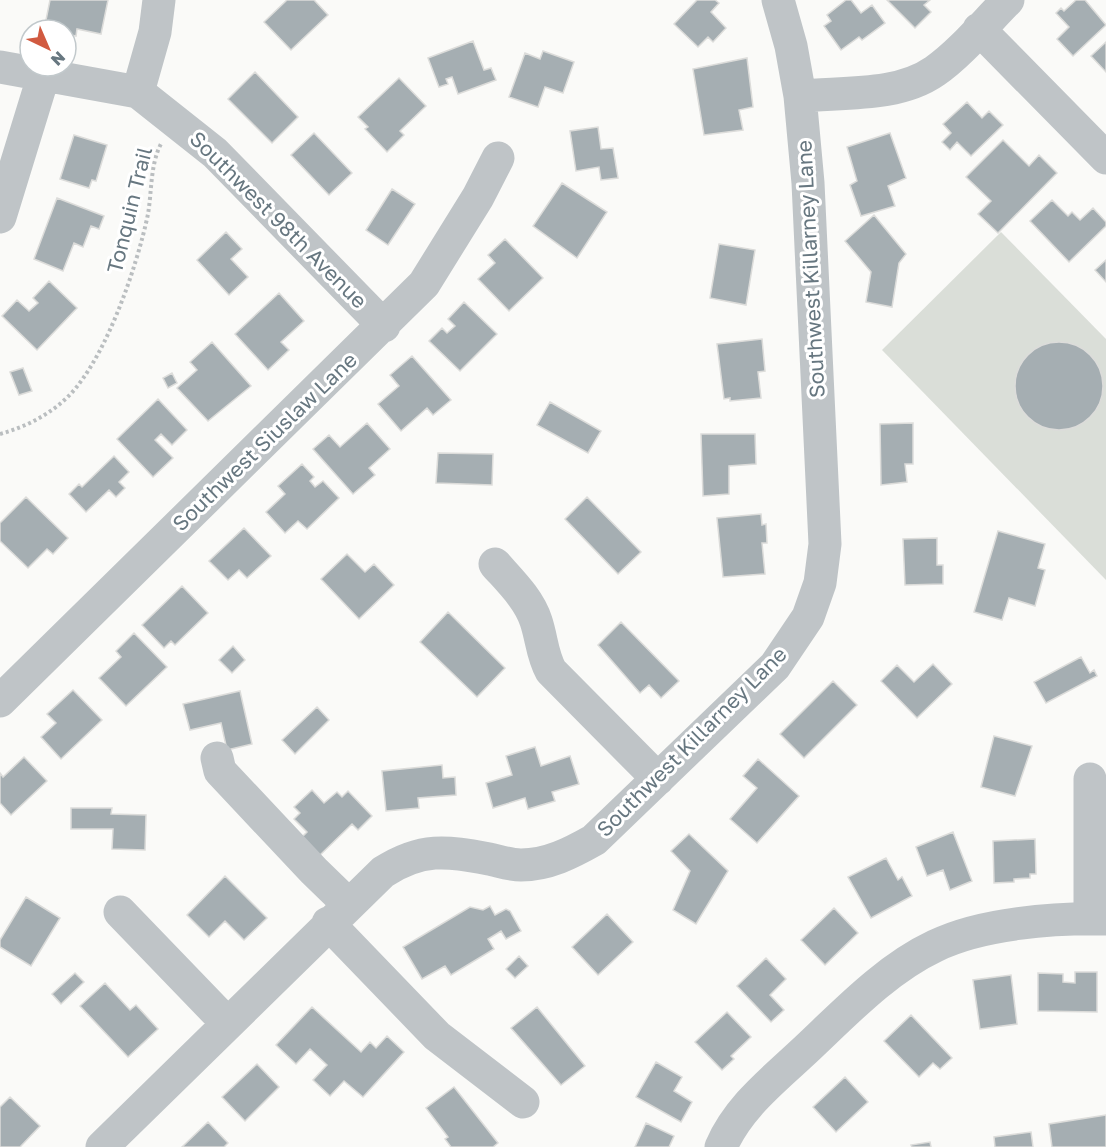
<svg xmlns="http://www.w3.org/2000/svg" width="1106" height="1147" viewBox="0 0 1106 1147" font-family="'Golos Text',sans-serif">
<rect width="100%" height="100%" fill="#fafaf8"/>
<!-- green -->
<path fill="#daded8" d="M1001,232L1106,339V580L882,350Z"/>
<!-- building -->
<path fill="#a5aeb2" stroke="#dcdcda" stroke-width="1.5" d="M50,0H108L101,34L77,29L76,36L66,34V30H44Z
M287,0H314L328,15L291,50L264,22Z
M697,0H715L719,3L711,12L726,28L713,42L708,37L698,47L674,24Z
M846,0H851L861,13L872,5L885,23L862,40L859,37L841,50L824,26L831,21L827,15Z
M887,0H930L924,5L931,12L915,28Z
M1076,0H1085L1106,25L1073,56L1057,39L1069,27L1056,13L1061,8L1064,11Z
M473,41L484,70L491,68L496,80L458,94L452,77L446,79L448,84L439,87L428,58Z
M1106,42V72L1091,56Z
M543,51L574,62L563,93L545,87L538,107L509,97L525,53L540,59Z
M747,58L753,107L739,110L743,130L704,135L693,69Z
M255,72L298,117L272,143L228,99Z
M399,78L426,106L400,131L404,135L387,152L365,129L368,127L358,117Z
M967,102L982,118L989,111L1003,125L971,156L957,142L950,150L942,142L951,133L943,124Z
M598,127L601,149L613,148L618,178L601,180L599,167L576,171L570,131Z
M314,133L352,173L329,195L291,155Z
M890,133L906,178L888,186L895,206L861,216L850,185L857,181L847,147Z
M74,135L107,145L96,181L92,180L89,188L60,179Z
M1003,140L1029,166L1039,155L1057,173L998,233L978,214L991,201L966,177Z
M562,183L607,212L577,258L533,226Z
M392,189L415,204L388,245L366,230Z
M57,198L104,216L99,229L91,226L83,247L74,243L63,271L34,259Z
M1052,200L1068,216L1072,212L1080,220L1093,208L1106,222V226L1069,262L1030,221Z
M874,215L906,254L899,263L892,307L866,302L871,272L845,241Z
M226,232L242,249L231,259L248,277L229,295L197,260Z
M505,239L543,278L509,311L478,279L495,263L488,255Z
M719,244L755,250L746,305L710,298Z
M1106,260V282L1095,270Z
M49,281L77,308L37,350L2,316L17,300L29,311L38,303L33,298Z
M279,293L304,321L281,342L289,350L268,370L235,334Z
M464,302L497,334L460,371L429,341L442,328L447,333L455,326L448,319Z
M762,339L765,371L758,372L761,398L730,401V398L724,399L717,344Z
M1015 386a44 44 0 1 1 88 0a44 44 0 1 1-88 0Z
M212,342L251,386L208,421L177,388L197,370L190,362Z
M412,356L451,400L433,415L427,408L401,431L378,404L399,386L390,375Z
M23,368L32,391L19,395L10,372Z
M172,373L177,383L168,388L163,378Z
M158,399L187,430L172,445L161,434L155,440L173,458L153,477L117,439Z
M550,402L601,431L588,453L537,425Z
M367,423L390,449L369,468L375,475L353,494L313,449L329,435L340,447Z
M913,423V464H905L907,482L881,485L880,424Z
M701,434H755L756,464L729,466V494L703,496Z
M438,453L493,454L492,485L436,483Z
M114,456L129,472L119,482L125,488L116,497L109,490L86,512L69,494L79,484L82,487Z
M302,464L314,477L310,481L315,487L323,481L339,498L307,529L298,521L285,533L266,512L285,494L278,486Z
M26,497L68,538L53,554L47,549L28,568L0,541V523Z
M587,497L641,552L618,574L565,519Z
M761,514L762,525L766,524L767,543H762L765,574L723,577L717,518Z
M244,528L271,556L247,578L239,570L228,580L209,561Z
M998,531L1045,544L1038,568L1045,570L1035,606L1009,598L1002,620L974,612Z
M937,538V565H943V584L905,585L903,539Z
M347,554L365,572L374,564L394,585L359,619L321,579Z
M182,586L208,613L175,645L171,641L164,648L142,625Z
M448,612L505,668L477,697L420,642Z
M621,622L679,681L661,698L649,685L640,693L598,645Z
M134,633L167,667L126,706L99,678L121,657L116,651Z
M233,646L245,660L232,673L219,660Z
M1081,657L1090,673L1094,670L1097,676L1046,703L1034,682Z
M933,664L952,684L917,718L881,681L897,665L914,682Z
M833,681L857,705L804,758L780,734Z
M73,690L102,720L61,759L41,737L56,723L47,714Z
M240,691L252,744L227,750L221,723L190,730L183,704Z
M317,707L329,720L295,754L282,740Z
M994,736L1032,746L1015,796L981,787Z
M535,747L541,766L570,756L579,784L552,792L555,801L528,809L525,798L493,808L486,783L512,775L506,756Z
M24,757L47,781L11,815L0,803V773L3,777Z
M758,759L799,796L757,843L730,819L757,788L743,776Z
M442,765L443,778L455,777L456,795L418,798L419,808L386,811L382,771Z
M312,790L324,803L337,792L342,797L348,791L372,816L358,830L352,824L318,857L300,839L307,832L294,819L300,813L294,807Z
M71,808H112L111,814L146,815L145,850L112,849L113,829H71Z
M953,832L972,881L950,890L943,870L927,876L916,847Z
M689,834L728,871L696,924L673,910L690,871L671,851Z
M1035,839L1036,874H1030V878L1014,879V882L994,883L993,841Z
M886,858L898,880L902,877L912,896L871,918L848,877Z
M225,876L267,918L244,940L225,921L209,937L187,915Z
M26,897L60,918L31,966L0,947V940Z
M490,906L495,915L506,909L510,911L521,931L506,939L501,931L488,939L494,949L451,975L445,966L422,979L403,947L470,907L483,910Z
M834,908L858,933L825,965L801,940Z
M607,914L633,942L598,975L572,947Z
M519,956L528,966L515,978L506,969Z
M766,958L786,979L770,995L784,1010L771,1022L737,986Z
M1075,972H1097V1012L1038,1011V973L1063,974V982L1075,983Z
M75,973L84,982L61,1004L52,994Z
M1011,975L1017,1024L980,1029L973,980Z
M105,983L130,1010L136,1005L158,1029L128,1057L80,1006Z
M312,1007L361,1052L370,1042L376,1048L387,1036L404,1052L363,1097L344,1081L330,1096L313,1080L327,1065L310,1049L296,1064L276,1045Z
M537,1007L585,1066L561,1085L511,1028Z
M727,1012L751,1037L731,1056L734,1059L722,1070L695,1042Z
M911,1015L952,1058L940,1069L933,1063L919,1077L884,1041Z
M656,1062L682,1077L674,1091L692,1102L681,1122L636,1097Z
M257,1064L279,1087L245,1121L222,1097Z
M845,1077L868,1102L836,1132L813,1107Z
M454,1087L498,1143L493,1147H451L445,1139L448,1137L426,1108Z
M10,1097L40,1126L20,1147H0V1107Z
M1106,1115V1147H1052L1049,1124Z
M208,1122L228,1143L224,1147H182Z
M646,1123L674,1136L669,1147H635Z
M1031,1132L1033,1147H995L994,1137Z
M930,1142L931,1147H912L911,1145Z"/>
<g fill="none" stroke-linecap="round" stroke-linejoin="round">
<!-- path -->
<path stroke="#babec0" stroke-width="4" stroke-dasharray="3 3" stroke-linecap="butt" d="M0,434C22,428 43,418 61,403C103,369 137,267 148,214C152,191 150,163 162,142"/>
<!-- minor -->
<path stroke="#bfc4c7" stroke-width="33" d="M979,29L1106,158
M0,67L138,92L215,153L384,326
M138,92L155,32L159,0
M800,96C844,92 898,97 935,71C961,53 986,22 1008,0
M0,217L44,74
M495,564C510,581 529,599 536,621C542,639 542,655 551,671L658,779
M0,701L424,284L478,197L498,158
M217,758L220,771L314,871L348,904
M1090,779V919
M120,912L227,1023
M328,923L437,1036L523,1102
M102,1147L383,872C422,847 446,851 489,859C499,861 510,865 521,865C548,865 571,853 594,840L775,666L808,617L820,583L825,544L808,183L800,96L791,46L778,0
M721,1147C738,1108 770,1083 801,1054C842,1016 884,970 935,946C982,923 1054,918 1106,919"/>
</g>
<g text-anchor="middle" stroke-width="6" stroke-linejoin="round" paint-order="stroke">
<!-- street labels -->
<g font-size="21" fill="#677780" stroke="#fff">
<text transform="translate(130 210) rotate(-76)" y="7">Tonquin Trail</text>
<text transform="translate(278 220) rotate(45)" y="7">Southwest 98th Avenue</text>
<text transform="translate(811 269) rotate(-93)" y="7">Southwest Killarney Lane</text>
<text transform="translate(265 442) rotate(-44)" y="7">Southwest Siuslaw Lane</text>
<text transform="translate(692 742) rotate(-45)" y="7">Southwest Killarney Lane</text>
</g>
</g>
<!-- north arrow -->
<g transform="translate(48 48) rotate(136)"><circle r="28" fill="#ffffff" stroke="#c2c9cc" stroke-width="1.5"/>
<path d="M0-4.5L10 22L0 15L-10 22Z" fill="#d15a40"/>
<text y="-9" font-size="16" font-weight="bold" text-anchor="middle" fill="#677780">N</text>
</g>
</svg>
